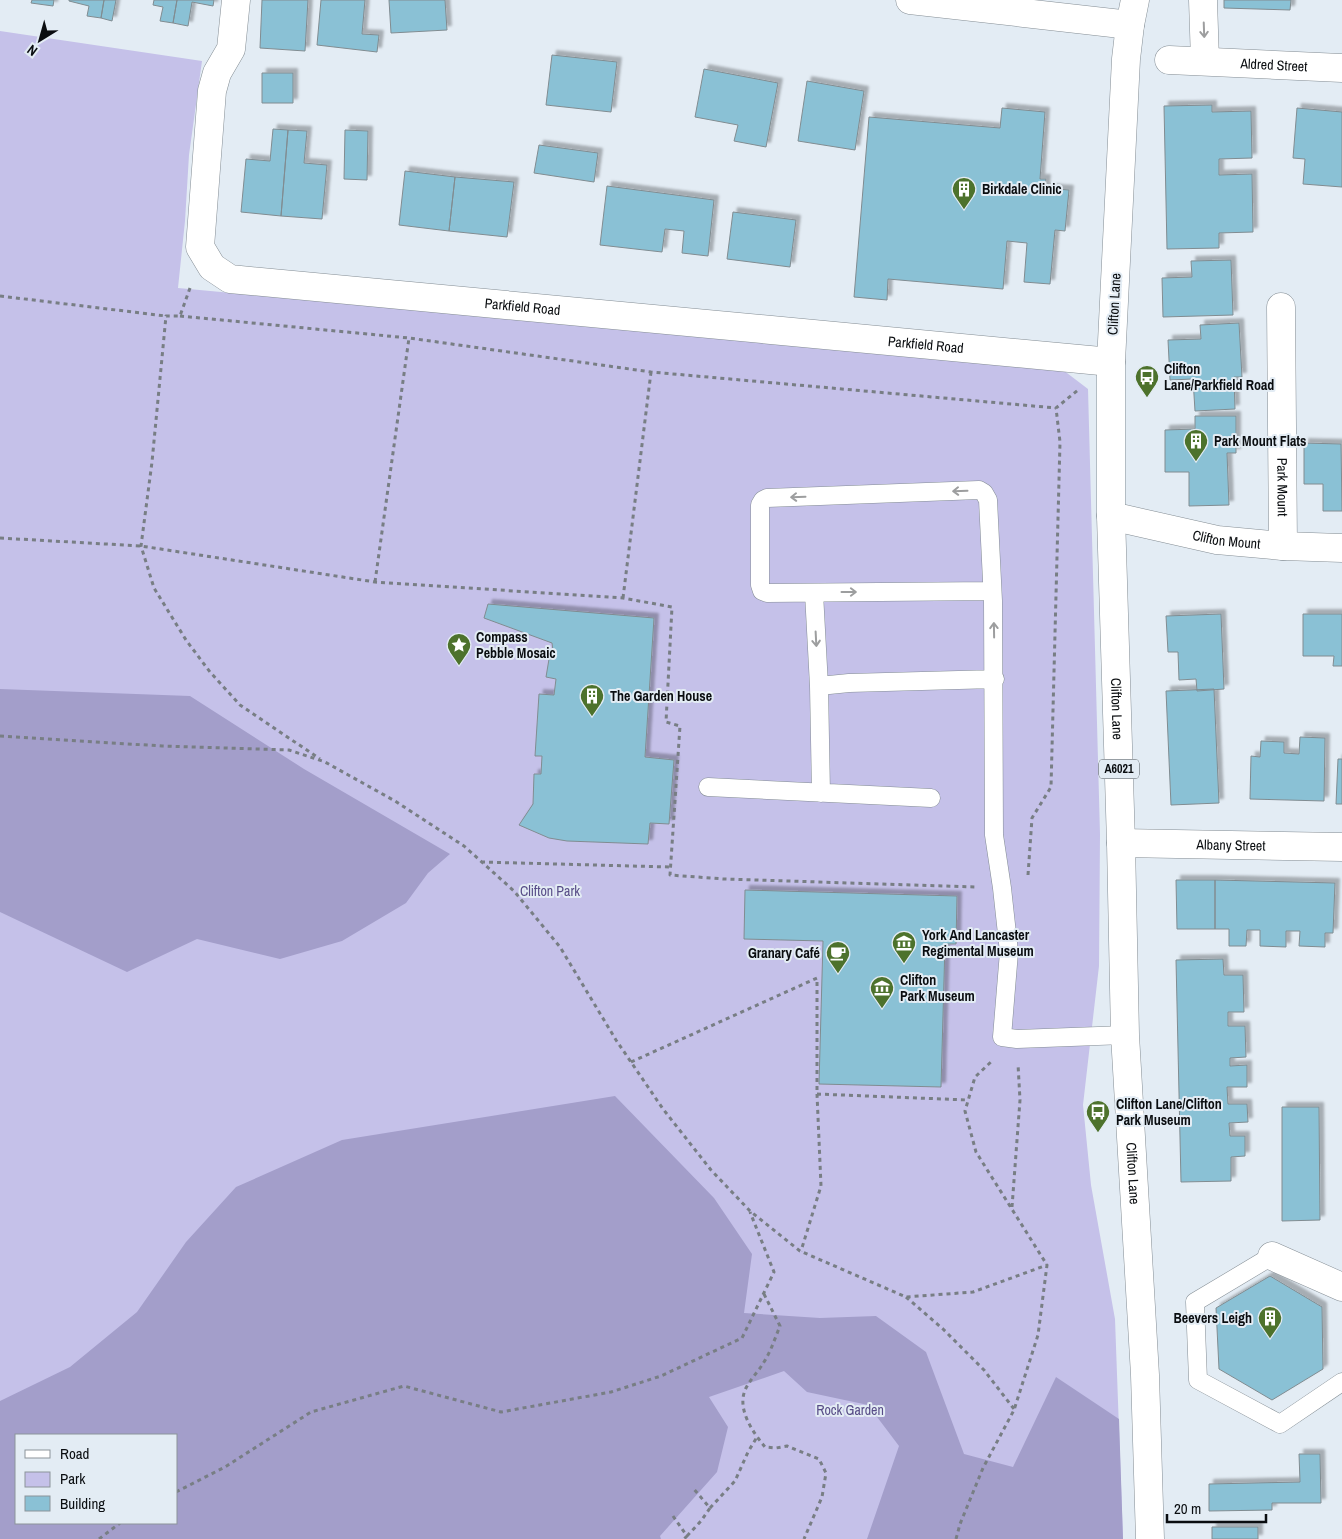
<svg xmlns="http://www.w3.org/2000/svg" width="1342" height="1539" viewBox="0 0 1342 1539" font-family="'Archivo Narrow',sans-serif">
<defs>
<filter id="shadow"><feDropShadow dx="4.5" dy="-4.5" stdDeviation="1" flood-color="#0004"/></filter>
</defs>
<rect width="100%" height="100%" fill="#e3ecf4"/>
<!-- green -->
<path fill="#c5c1e9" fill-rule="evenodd" d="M0,31L202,61L189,155L185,221L178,288L1063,370L1088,389L1100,834L1099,966L1083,1105L1091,1185L1115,1319L1123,1539H0ZM16,1435H176V1523H16Z"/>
<!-- forest -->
<path fill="#a39eca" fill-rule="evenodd" d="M0,689L190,696L304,769L450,854L428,873L406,903L342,941L280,959L197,939L127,972L0,912Z
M615,1096L714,1198L752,1254L744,1313L820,1318L876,1316L926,1352L964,1454L1013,1467L1056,1377L1119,1419L1123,1539H867L899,1446L868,1405L807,1392L784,1371L709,1397L728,1427L717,1472L660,1536L661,1539H0V1401L70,1367L137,1312L186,1242L236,1187L342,1140ZM176,1435V1523H16V1435Z"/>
<!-- building -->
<path fill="#8ac1d5" stroke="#818c91" filter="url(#shadow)" d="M32,0H54L53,6L31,3Z
M69,0H104L101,18L87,16L89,6L69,1Z
M104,0H116L112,21L101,18Z
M154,0H177L173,23L160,21L163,7L153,5Z
M177,0H214L213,6L192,2L188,26L173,23Z
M262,0H308L305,51L260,48Z
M321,0H365L362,34L379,35L377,52L317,45Z
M389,0H445L447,30L391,33Z
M1224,0H1291L1290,10L1224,8Z
M552,55L617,62L611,112L546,105Z
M704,69L778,83L766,147L734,141L738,125L695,117Z
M262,73H293V103H262Z
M807,81L864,91L855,150L798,141Z
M1212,105V112L1251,111L1252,158L1219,159V175L1252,174L1253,232L1219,233V248L1167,249L1164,106Z
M1002,108L1045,112L1040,179H1046L1045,188L1069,190L1065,231L1055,230L1050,284L1024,282L1027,243L1007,241L1003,289L888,279L887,300L854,297L869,117L1000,128Z
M1297,108L1342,112V187L1303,184L1305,159L1293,158Z
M273,129L288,130L281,216L241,212L246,159L270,161Z
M288,130L307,131L304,163L327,165L322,219L281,216Z
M345,130L368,131L367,180L344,179Z
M539,145L598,153L594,182L534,173Z
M405,171L455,177L449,231L399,225Z
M455,177L514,182L507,237L449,231Z
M607,186L714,200L708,256L682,253L684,231L665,229L662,252L600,245Z
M733,212L796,220L790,267L727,259Z
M1231,260L1233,315L1163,317L1162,278L1192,277L1191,261Z
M1239,323L1242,377H1234L1235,409L1195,411L1193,379L1170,380L1168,340L1201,339L1200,325Z
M1195,416H1236V453H1227L1229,505L1189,506V472H1165V430L1195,429Z
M1304,443L1341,444L1342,511H1323V484H1304Z
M488,604L654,618L645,757L674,760L669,824L650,823L648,844L567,841L549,838L519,825L533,804L534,774H541L542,756H535L539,694L554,695L556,679L546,677L549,659H554L552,643L484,618Z
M1221,614L1224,689L1197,691L1196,679L1179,680L1178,652H1168L1166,616Z
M1303,614H1342V666H1333L1334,656H1303Z
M1214,689L1219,803L1171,805L1166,691Z
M1300,737L1325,738L1324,801L1250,799L1251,756L1260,757L1261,741L1284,742V753L1299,754Z
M1338,759H1342V804H1336Z
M1176,880H1215V929H1177Z
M1215,880L1335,883L1333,933H1325V947L1299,946L1300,931H1286V947L1260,946V930H1247L1246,946H1229V929H1215Z
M745,890L957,896L956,944H945L941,1087L819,1084L823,941L744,939Z
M1223,959L1224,975H1243L1244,1012H1228V1026H1245L1246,1057L1230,1058V1066L1247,1065V1087H1227L1228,1104H1247L1248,1122L1229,1123L1230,1136H1245V1156L1231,1157V1181L1181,1182L1176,960Z
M1282,1107H1319L1320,1220L1282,1221Z
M1270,1276L1322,1307L1323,1369L1272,1400L1219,1369L1216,1308Z
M1299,1454H1320L1321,1503H1272V1510L1209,1511V1484L1300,1482Z
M1212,1527H1258V1539H1212Z"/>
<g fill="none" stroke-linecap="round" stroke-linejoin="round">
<!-- lane casing -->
<g stroke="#848d94" stroke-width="19">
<path id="lane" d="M992,591L767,593L762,591L760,585V505L763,500L767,498L979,490L984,493L988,500L993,601L994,835L1002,888L1009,952L1002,1037L1017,1039L1125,1035
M814,593L819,686
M708,787L931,798
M821,793L819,686L849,683L995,679
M1272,1256L1195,1302L1198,1380L1280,1424L1342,1382"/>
</g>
<!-- street casing -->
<g stroke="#848d94" stroke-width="29">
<g id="street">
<path id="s1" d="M236,0L231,49L217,73L212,91L200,247L212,267L230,279L1111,362"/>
<path d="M910,0L1130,25"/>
<path d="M1203,0L1205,61"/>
<path id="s2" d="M1169,60L1342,68"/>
<path id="s3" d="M1281,307L1283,546"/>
<path id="s4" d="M1111,516L1217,540L1283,546L1342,548"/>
<path id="s5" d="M1121,843L1342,847"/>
<path d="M1272,1256L1342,1287"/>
</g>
</g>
<!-- primary casing -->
<g stroke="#848d94" stroke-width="29">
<g id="primary">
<path id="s6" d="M1135,0L1130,25L1126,59L1111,362V516L1121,843L1125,1035L1145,1375L1150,1539"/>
</g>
</g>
<!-- path -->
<path stroke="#787e84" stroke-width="3" stroke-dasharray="4 4" stroke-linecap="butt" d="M190,288L180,316H166L152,462L141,546L154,588L186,640L210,672L240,705L320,759
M0,296L166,316
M180,316L409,338L651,372L1056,408
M0,538L141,546L375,582L623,598L672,607L666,722L680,726L670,875L724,879L976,887
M375,582L409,338
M623,598L651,372
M0,736L162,746L289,750L325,762L395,801L464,846L514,891L560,947L616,1040L663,1109L711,1170L750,1211L800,1251L906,1297L973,1292L1047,1265
M481,862L670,867
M1028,875L1032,818L1051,787L1060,442L1056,408L1078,390
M631,1062L817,978V1094L821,1186L801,1251
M817,1094L968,1100
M1012,1207L1020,1100L1018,1064
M764,1294L780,1326C775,1338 771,1351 764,1362C759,1371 751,1378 746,1388C736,1408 752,1431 765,1447L776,1448L787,1446L819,1459L826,1473L822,1497L804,1539
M906,1297L943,1329L984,1370L1014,1409
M176,1492L225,1467L311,1412L404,1386L501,1412L611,1392L661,1376L742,1338L774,1272L750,1212
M710,1508L735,1481L748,1452L757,1437
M673,1516L687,1536L684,1539
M687,1536L701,1521L710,1508L693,1488
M99,1539L120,1523
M956,1539L960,1524L983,1468L1014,1410L1038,1335L1047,1265L976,1152L965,1111L975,1077L993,1060"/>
<!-- lane -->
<use href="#lane" stroke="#fff" stroke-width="18"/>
<!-- street -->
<use href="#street" stroke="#fff" stroke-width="28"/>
<!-- primary -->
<use href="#primary" stroke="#fff" stroke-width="28"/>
</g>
<!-- one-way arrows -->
<defs><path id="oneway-shaft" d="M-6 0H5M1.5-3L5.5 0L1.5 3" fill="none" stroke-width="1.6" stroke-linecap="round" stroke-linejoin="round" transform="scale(1.25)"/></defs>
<g stroke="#9d9e9f">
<use href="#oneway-shaft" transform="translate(1204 30) rotate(88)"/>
<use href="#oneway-shaft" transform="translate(960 491) rotate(178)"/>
<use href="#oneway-shaft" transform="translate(798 497) rotate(178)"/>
<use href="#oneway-shaft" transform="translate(849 592)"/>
<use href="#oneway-shaft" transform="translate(994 630) rotate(-91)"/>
<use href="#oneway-shaft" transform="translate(816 639) rotate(87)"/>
</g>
<!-- icons -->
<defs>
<g id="building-pin" transform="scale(1.25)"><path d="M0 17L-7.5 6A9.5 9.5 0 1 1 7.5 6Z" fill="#4d722c" stroke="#e3ecf4"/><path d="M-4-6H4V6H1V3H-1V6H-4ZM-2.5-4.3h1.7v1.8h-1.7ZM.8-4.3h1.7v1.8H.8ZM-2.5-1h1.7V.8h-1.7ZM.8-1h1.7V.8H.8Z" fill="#fff"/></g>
<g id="bus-pin" transform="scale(1.25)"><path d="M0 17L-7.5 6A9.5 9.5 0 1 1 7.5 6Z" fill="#4d722c" stroke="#e3ecf4"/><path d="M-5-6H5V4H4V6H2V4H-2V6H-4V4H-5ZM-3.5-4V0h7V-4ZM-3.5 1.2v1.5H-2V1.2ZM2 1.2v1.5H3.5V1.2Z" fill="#fff"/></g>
<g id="sight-pin" transform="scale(1.25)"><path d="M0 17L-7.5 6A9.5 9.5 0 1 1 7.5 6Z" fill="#4d722c" stroke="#e3ecf4"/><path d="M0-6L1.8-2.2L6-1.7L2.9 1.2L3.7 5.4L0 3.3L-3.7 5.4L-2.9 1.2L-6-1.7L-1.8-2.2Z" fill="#fff"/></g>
<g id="museum-pin" transform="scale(1.25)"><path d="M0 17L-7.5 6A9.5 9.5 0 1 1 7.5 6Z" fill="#4d722c" stroke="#e3ecf4"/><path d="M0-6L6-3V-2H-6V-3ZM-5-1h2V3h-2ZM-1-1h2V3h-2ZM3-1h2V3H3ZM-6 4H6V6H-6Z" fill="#fff"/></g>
<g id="cafe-pin" transform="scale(1.25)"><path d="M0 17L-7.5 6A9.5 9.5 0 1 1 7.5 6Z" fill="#4d722c" stroke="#e3ecf4"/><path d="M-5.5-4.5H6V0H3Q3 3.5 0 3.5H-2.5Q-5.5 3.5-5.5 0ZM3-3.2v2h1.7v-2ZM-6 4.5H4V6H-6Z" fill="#fff"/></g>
</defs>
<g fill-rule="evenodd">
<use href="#building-pin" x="964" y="189"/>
<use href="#bus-pin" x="1147" y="377"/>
<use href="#building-pin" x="1196" y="441"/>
<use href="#sight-pin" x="459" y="645"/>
<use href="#building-pin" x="592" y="696"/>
<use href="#museum-pin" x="904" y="943"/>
<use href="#cafe-pin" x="838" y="953"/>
<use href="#museum-pin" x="882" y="988"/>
<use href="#bus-pin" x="1098" y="1112"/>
<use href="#building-pin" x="1270" y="1318"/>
</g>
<g text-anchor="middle" stroke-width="4" stroke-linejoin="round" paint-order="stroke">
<!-- shield labels -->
<rect fill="#e3ecf4" stroke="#4b5054" stroke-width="1" x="1099" y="759.5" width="40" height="19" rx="4"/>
<g font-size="12" font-weight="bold" fill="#0a0d10">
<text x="1119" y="773">A6021</text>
</g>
<!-- street labels -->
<g font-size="14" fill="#0a0d10" stroke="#e3ecf4">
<text dy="5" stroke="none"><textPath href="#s2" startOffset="105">Aldred Street</textPath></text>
<text transform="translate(1114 304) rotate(-87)" y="5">Clifton Lane</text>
<text dy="5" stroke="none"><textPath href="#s1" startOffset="591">Parkfield Road</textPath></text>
<text dy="5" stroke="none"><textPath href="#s1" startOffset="996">Parkfield Road</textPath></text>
<text dy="5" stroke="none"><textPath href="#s3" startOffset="180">Park Mount</textPath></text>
<text dy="5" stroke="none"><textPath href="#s4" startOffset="118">Clifton Mount</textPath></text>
<text dy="5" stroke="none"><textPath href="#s6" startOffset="710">Clifton Lane</textPath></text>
<text dy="5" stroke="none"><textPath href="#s5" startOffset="110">Albany Street</textPath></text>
<text dy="5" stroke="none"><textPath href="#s6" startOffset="1175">Clifton Lane</textPath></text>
</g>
<!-- poi labels -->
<g font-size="14" font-weight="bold" fill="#0a0d10" stroke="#e3ecf4" text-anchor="start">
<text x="982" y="194">Birkdale Clinic</text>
<text x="1164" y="374">Clifton<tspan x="1164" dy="16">Lane/Parkfield Road</tspan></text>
<text x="1214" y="446">Park Mount Flats</text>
<text x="476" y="642">Compass<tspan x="476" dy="16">Pebble Mosaic</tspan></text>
<text x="610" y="701">The Garden House</text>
<text x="922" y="940">York And Lancaster<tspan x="922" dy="16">Regimental Museum</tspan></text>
<text x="820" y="958" text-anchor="end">Granary Café</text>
<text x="900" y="985">Clifton<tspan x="900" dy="16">Park Museum</tspan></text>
<text x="1116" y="1109">Clifton Lane/Clifton<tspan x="1116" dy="16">Park Museum</tspan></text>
<text x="1252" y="1323" text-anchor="end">Beevers Leigh</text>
</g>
<!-- park labels -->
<g font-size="14" fill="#574c87" stroke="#e3ecf4">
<text x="550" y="896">Clifton Park</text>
<text x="850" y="1415">Rock Garden</text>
</g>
</g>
<!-- legend -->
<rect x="15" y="1434" width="162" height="90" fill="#e3ecf4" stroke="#8c9399"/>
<rect x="25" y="1450" width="25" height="8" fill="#ffffff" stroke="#8c9399"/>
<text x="60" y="1459" font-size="15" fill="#0a0d10">Road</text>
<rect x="25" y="1472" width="25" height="15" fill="#c5c1e9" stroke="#8c9399"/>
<text x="60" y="1484" font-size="15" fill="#0a0d10">Park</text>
<rect x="25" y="1496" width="25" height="15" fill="#8ac1d5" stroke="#8c9399"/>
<text x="60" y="1509" font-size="15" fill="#0a0d10">Building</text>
<!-- north arrow -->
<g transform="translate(40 40) rotate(217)" stroke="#e3ecf4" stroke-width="4" paint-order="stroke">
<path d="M0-4L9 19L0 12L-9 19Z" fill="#0a0d10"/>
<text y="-8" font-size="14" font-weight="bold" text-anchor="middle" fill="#0a0d10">N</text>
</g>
<!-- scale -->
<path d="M1167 1514v8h99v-8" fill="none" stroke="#0a0d10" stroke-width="2.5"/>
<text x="1174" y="1514" font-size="15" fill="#0a0d10" stroke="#e3ecf4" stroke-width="4" paint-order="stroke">20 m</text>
</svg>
